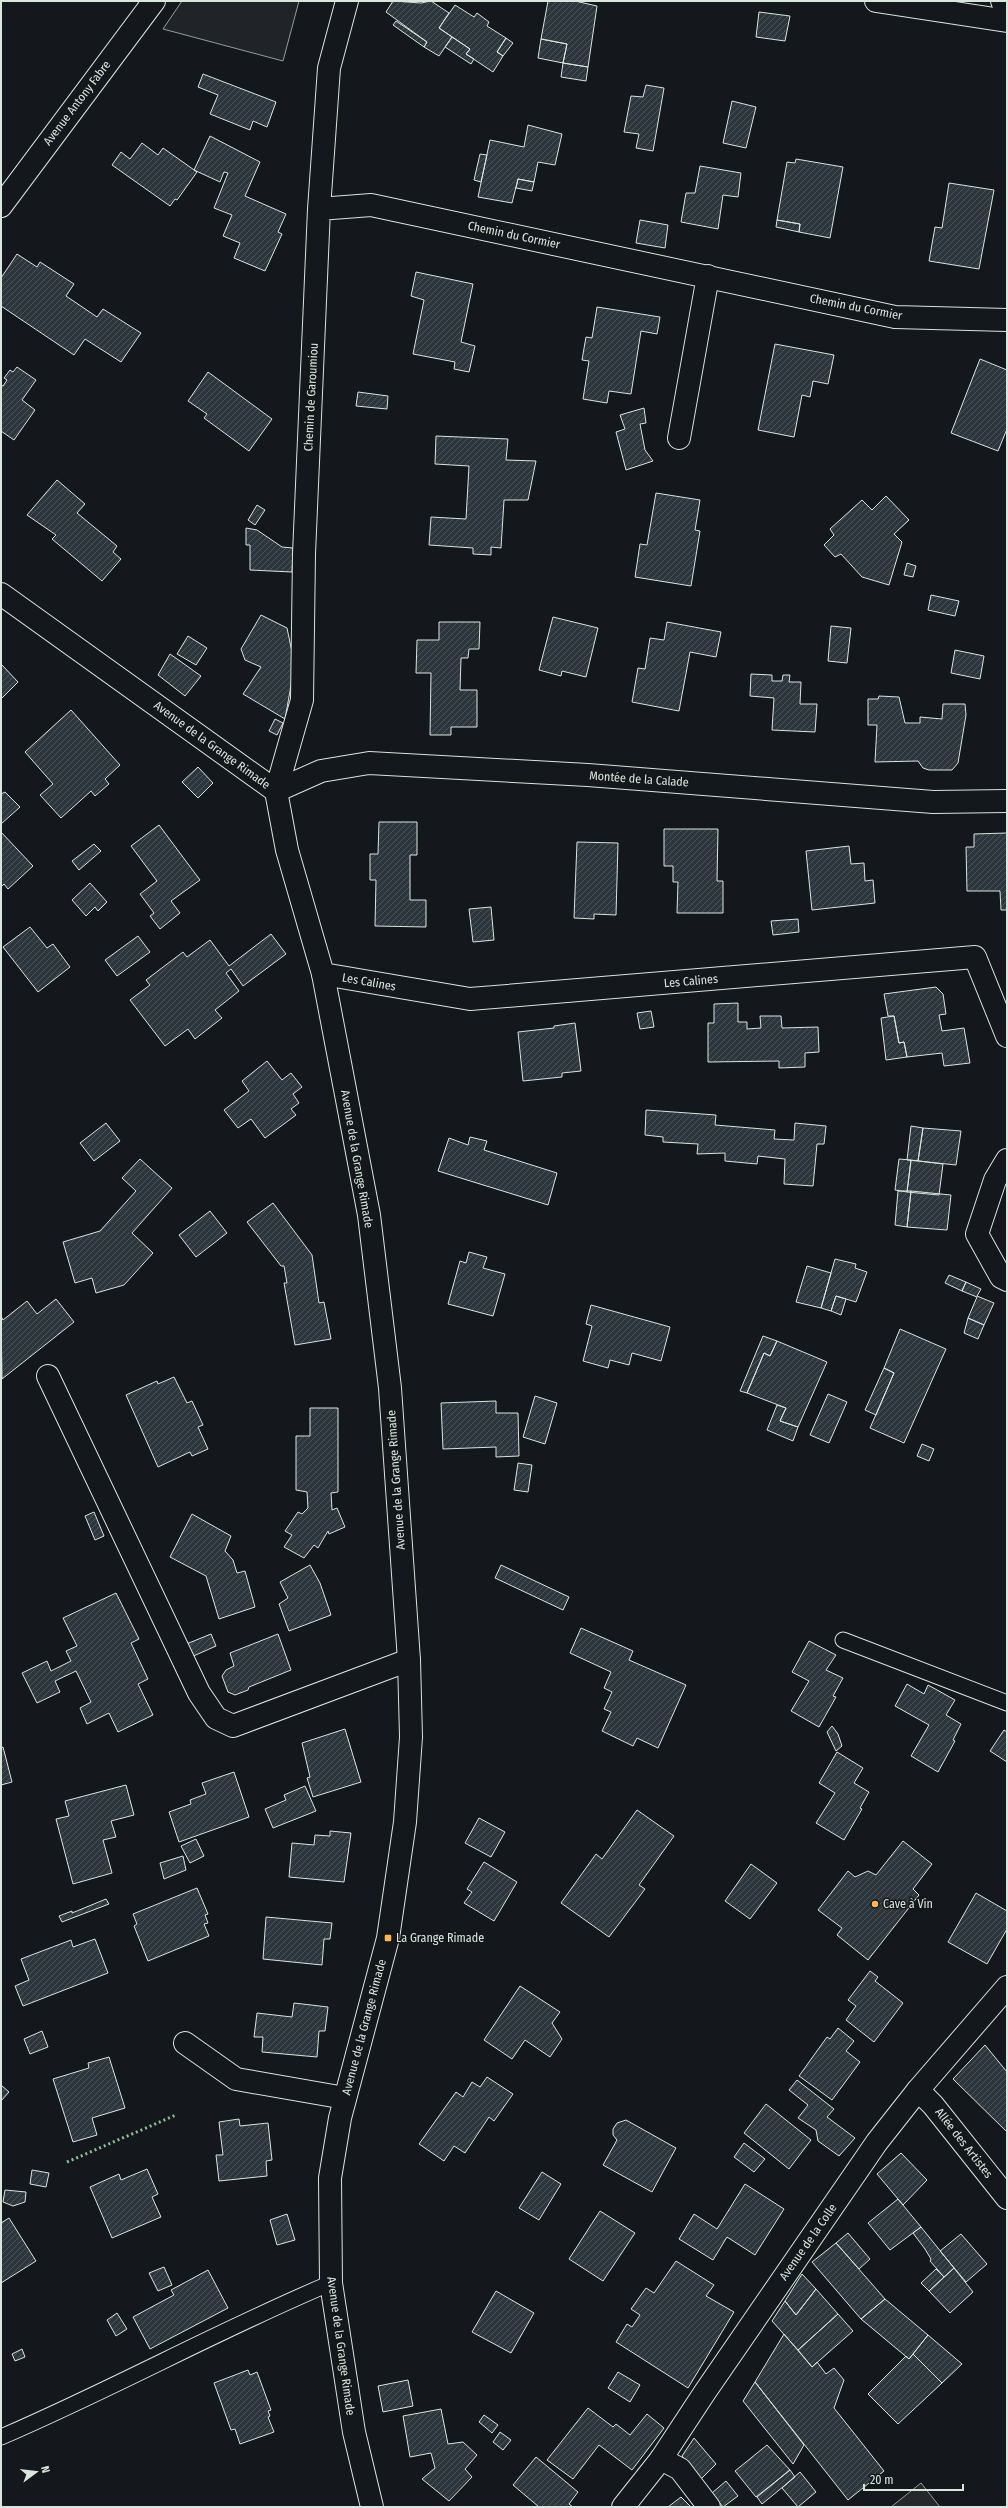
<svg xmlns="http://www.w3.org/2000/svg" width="1008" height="2508" viewBox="0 0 1008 2508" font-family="'Fira Sans Condensed',sans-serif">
<defs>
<pattern id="building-hatch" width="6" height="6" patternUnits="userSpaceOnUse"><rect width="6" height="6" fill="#2c363c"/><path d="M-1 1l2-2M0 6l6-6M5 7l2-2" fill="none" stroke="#4a5358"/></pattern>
</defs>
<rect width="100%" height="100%" fill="#14181c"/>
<!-- park -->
<path fill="#202428" stroke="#939e99" d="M182,1H299L283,61L163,29Z"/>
<!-- parking -->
<path fill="#24282b" stroke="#939e99" d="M921,2483L940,2507H891Z"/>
<!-- building -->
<path fill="url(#building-hatch)" stroke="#d8e6dc" d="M393,1L421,3L431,1L449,13L439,28L452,37L439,56L424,47L427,42L386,12Z
M548,1H575L597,6L588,67L563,63L567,44L541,39Z
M455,5L474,17L477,13L489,22L487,26L506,38L497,52L503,56L493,72L466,54L470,49L439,28Z
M759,12L790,16L785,41L756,37Z
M396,21L427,42L424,47L393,25Z
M452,37L470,49L466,54L474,59L471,64L445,47Z
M506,38L513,43L503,56L497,52Z
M541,39L567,44L563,63L538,58Z
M563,63L588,67L586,81L561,77Z
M203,74L276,102L267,127L253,121L250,130L210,114L218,95L198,87Z
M646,85L664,88L653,151L636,148L639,134L624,132L631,96L643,97Z
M732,101L756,107L746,148L723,143Z
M528,125L562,134L555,165L538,162L534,182L518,179L512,203L478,197L490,140L524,147Z
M210,136L260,162L245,196L286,214L278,232L282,234L265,271L234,258L240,243L223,236L232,215L214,208L228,173L224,172L220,182L194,170Z
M142,143L158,155L163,148L197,172L177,200L175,199L170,206L112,165L121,152L130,159Z
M480,154L487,155L481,182L474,180Z
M796,159L843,167L830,238L799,232L800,224L777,220L787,162L795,163Z
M700,166L741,173L738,197L723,195L718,229L681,222L686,193H695Z
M518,179L534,182L532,191L516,188Z
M949,183L994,190L979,269L929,261L935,227L942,228Z
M640,220L668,225L665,248L636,243Z
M777,220L800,224L799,232L776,227Z
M17,254L37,267L40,262L74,284L66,296L97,317L103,309L141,333L121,362L85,339L74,355L1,306V278Z
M416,272L473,284L461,342L475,346L469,372L454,369L455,362L413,354L424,300L411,296Z
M597,307L660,317L657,334L641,331L631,394L609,391L607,403L583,399L589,361L582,360L586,337L592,338Z
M775,344L834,355L828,384L813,381L810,397L802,395L794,437L758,430Z
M980,359L1007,370V429L998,451L951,433Z
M17,367L36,380L22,400L35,410L14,440L1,431V385L3,386L7,380L4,378L10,370L13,372Z
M208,372L272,419L249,451L204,418L207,414L188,401Z
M358,392L388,396L387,409L356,406Z
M644,408L646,423L640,424L645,450L653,461L626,470L616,432L625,429L620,415Z
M436,436L508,439L506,460L536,461L528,500H504L501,548L491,547V555L473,554V548L429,545L431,517L466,519L469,466L435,464Z
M57,480L85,504L77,513L117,546L113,552L121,559L102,581L52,539L56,535L27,515Z
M656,493L700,500L695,530L700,531L691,586L635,577L640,544L647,545Z
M886,496L909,520L894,534L902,542L889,585L862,577L841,554L835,557L824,545L834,535L830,529L862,500L872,510Z
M257,505L265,510L255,525L248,520Z
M246,528L257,530L282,547L293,548L292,572L250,570V545H246Z
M907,563L916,566L913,577L904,575Z
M931,595L959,601L955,616L928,610Z
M261,615L287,628L292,652V680L285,719L243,694L261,667L245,660L241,649Z
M553,617L598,628L586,677L562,671L561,676L539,670Z
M439,622H480L479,649H469L468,658H461L460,690H477V727H451V735H430L431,673H416L417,640H439Z
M667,622L721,632L716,657L690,652L679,711L632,702L638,668L645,669L650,638L664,640Z
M831,626L851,628L847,663L828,661Z
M188,636L207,648L196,665L177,654Z
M955,650L984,656L980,679L951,673Z
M170,654L201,676L185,696L158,675Z
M1,664L18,682L1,699Z
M751,674L772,675V681H782L783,675H790L789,682H801L800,704H817L815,732L772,730L774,698L750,696Z
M879,696L899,697L905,723H920V717L942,719L943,704H965L966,715L958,763L952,770H929L923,768L918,761L875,762L877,725H868V699H878Z
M71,710L120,765L105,779L109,784L95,796L91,791L61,818L40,795L53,784L25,752Z
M275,719L283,723L277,735L269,731Z
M198,767L213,783L198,798L182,782Z
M5,792L20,807L1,824V794Z
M379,822H417V855H410V900H426V927L375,926L376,880H370V854H378Z
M159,825L200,880L171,901L180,913L160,929L150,916L154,913L140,894L157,881L131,846Z
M664,829H718L717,881H723V913H677L678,882H673V866H664Z
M1,832L33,866L8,889L4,884L1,887Z
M1007,833V910H1001L1000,891H967L966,847H974V834Z
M577,842L618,843L616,915L594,914V919L574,918Z
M94,844L101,851L79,870L72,861Z
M849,846L851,864L864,863L865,881L873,880L875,903L812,910L806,851Z
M90,883L107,902L98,911L95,907L86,916L72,900Z
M491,907L494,940L473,942L469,909Z
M798,919L799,932L773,935L771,921Z
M30,927L47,948L53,944L70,967L38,992L3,947Z
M271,934L286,954L243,986L231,969L226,973L239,991L215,1010L222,1018L195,1039L188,1029L165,1046L130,1000L150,985L146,980L183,952L187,957L210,940L229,966Z
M138,936L150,952L117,976L105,960Z
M936,987L943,994L946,1014L939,1015L942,1031L964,1028L970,1063L944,1066L942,1053L907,1057L904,1042L899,1043L894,1016H888L884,994Z
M738,1003V1022H747V1029L761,1028L760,1016H781L782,1028L818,1027L819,1052L805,1053V1067L779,1068V1061L708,1062V1023H714V1004Z
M651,1011L654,1027L640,1029L637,1013Z
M894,1016L899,1043L904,1042L907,1057L886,1060L881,1018Z
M575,1023L581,1071L562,1073V1077L523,1081L518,1032L554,1028V1026Z
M267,1061L282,1080L291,1073L302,1087L293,1094L299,1103L291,1109L296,1115L265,1138L251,1119L238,1128L224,1110L249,1091L242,1081Z
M646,1110L716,1115L715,1125L775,1130L774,1139L794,1140L795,1123L826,1126L824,1144H817L813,1186L784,1184L785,1159L758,1156L757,1164L725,1161V1153L697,1154L698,1144L663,1142V1137L645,1135Z
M106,1123L120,1141L94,1161L80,1143Z
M911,1126L923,1128L918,1161L907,1160Z
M923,1128L961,1131L956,1165L918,1161Z
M470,1137L487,1141L484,1150L557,1173L548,1205L438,1171L449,1138L468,1145Z
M140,1159L172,1188L132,1233L153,1253L124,1285L96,1293L92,1278L75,1283L63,1242L100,1231L136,1191L122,1178Z
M899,1159L911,1160L907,1192L895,1190Z
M911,1160L943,1164L939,1195L907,1192Z
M898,1191H911L907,1227L895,1225Z
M911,1191L951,1195L947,1230L907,1227Z
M273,1203L312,1255L319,1303L324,1302L331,1339L295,1345L284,1283H287L284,1266H281L247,1222Z
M210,1211L227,1233L196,1257L179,1235Z
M469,1252L487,1257L483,1268L505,1274L493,1316L448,1304L460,1261L466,1263Z
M835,1259L856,1264L855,1268L867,1272L856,1302L836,1296L831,1311L821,1308Z
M807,1266L831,1273L821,1308L796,1302Z
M949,1275L966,1282L962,1291L945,1283Z
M966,1282L981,1289L977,1296L994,1303L984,1325L968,1318L977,1297L962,1291Z
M836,1296L846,1299L841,1315L831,1311Z
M56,1299L74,1322L2,1379L1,1316L3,1320L27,1301L37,1314Z
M591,1305L670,1327L661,1361L632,1353L629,1365L610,1360L608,1368L583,1361L592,1326L586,1324Z
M968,1318L984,1325L978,1339L964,1333Z
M900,1329L946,1349L904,1443L870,1428L894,1373L884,1368Z
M763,1336L777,1341L770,1356L764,1353L747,1393L740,1391Z
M777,1341L827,1362L798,1427L780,1421L786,1408L747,1393L764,1353L770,1356Z
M884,1368L894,1373L876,1415L865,1410Z
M174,1377L187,1403L192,1401L203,1425L198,1427L208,1449L192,1456L190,1452L158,1467L126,1395L157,1381L158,1384Z
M828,1394L847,1402L829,1443L810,1435Z
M535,1396L557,1403L545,1444L523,1437Z
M496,1401V1413H518L519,1456L496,1457V1447L443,1449L441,1403Z
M777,1405L786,1408L780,1421L798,1427L793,1441L767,1430Z
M310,1408H338V1492L331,1493L332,1510L337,1508L345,1527L329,1534L328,1531L318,1548L314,1545L304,1558L284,1547L292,1535L285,1531L298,1512L302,1514L308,1508L307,1492L296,1490V1436H310Z
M922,1444L934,1449L929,1461L917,1456Z
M518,1463L532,1465L528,1492L514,1490Z
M94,1512L104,1536L95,1540L85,1516Z
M192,1514L231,1536L225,1551L233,1560L237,1573L245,1571L255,1607L219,1619L206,1576L170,1557Z
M310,1565L320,1583L331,1615L289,1631L279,1604L288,1598L280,1582Z
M501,1565L569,1597L563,1610L495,1578Z
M116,1593L139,1639L131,1643L148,1679L138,1684L153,1715L118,1732L109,1713L87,1724L80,1708L91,1702L76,1671L55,1681L60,1692L37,1703L22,1673L47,1661L51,1671L71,1661L66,1651L77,1646L63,1618Z
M581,1628L633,1651L629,1660L686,1685L658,1748L637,1738L633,1746L602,1731L611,1712L604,1709L612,1692L604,1688L611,1672L570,1653Z
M211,1634L216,1646L189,1658L184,1645Z
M278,1634L291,1670L249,1687L248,1690L235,1695L228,1692L222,1676L226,1670L234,1666L230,1653Z
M809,1641L836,1655L826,1670L843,1678L833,1696L836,1697L819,1727L791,1711L809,1681L792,1672Z
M907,1684L924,1694L928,1685L955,1700L946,1715L961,1724L953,1740L955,1741L938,1772L911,1756L929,1725L895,1706Z
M832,1726L838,1734L842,1746L836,1751L827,1732Z
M345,1729L361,1782L313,1797L307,1778L310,1777L302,1743Z
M1004,1730L1007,1732V1762L990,1751Z
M3,1747L12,1782L1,1785V1748Z
M837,1752L863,1768L854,1783L869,1792L860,1808L862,1809L844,1840L816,1823L835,1793L819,1783Z
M234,1772L249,1817L179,1842L169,1812L191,1804L190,1800L206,1794L202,1783Z
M126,1785L134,1815L111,1821L116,1837L103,1840L112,1873L73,1884L56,1819L69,1816L65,1801Z
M305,1786L316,1811L273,1828L265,1809L286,1800L284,1795Z
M637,1810L674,1836L639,1885L645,1889L609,1937L561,1903L596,1854L602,1859Z
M479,1818L505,1832L491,1857L465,1843Z
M330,1831L351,1833L344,1882L289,1877L292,1843L314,1845L315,1835L330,1836Z
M196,1839L204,1856L190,1863L181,1846Z
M903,1841L932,1864L913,1889L919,1895L868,1960L837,1935L842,1928L818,1910L848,1871L855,1877L868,1871L876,1875Z
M183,1856L186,1870L164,1879L160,1863Z
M484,1862L517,1882L494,1921L464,1903L472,1892L467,1889Z
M751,1864L777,1883L750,1919L725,1901Z
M197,1888L208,1914L205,1915L208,1923L204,1924L209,1936L148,1961L134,1926L137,1924L133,1914Z
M976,1893L1007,1911V1929L987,1964L948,1942Z
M106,1899L109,1904L62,1922L59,1916L72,1911V1913Z
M266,1917L332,1923L330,1939H324L322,1965L263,1959Z
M95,1939L108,1973L23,2006L15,1986L29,1980L21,1959L71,1940L73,1947Z
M870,1971L878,1977L875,1981L903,2003L874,2042L846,2020L856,2006L848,2000Z
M520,1986L560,2012L552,2023L562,2039L550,2057L525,2040L512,2059L484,2040Z
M294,2003L328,2007L325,2031H319L317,2057L262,2052L263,2037H254L257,2013L292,2017Z
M838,2028L854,2041L846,2051L860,2062L832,2100L799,2076L827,2037L830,2039Z
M42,2031L48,2047L30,2054L24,2039Z
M985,2045L1007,2072V2132L953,2079Z
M109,2057L125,2108L92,2118L97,2135L73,2142L53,2079L89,2068L88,2063Z
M487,2077L513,2094L494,2121L489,2117L465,2153L454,2146L444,2161L419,2144L456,2092L463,2097L472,2082L480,2087Z
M797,2080L834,2109L827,2117L855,2138L839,2156L818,2141L816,2130L798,2118L808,2105L789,2090Z
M1,2085L9,2092L1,2101Z
M766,2104L811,2140L789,2169L744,2133Z
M239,2119L240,2126L268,2123L272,2160L266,2161L267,2176L219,2181L216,2155H223L219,2122Z
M626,2120L676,2148L652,2192L603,2165L617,2140L613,2135V2129L617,2123Z
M744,2143L765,2159L754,2172L734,2157Z
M901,2153L927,2180L903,2205L877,2174Z
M147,2169L158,2194L152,2197L161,2217L112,2238L90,2187L119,2174L121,2180Z
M32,2170L49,2173L46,2187L30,2184Z
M542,2172L561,2184L539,2220L519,2208Z
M745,2184L784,2209L755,2255L727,2237L713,2260L679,2239L694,2214L717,2229Z
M5,2190L26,2192L25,2202L13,2206L3,2202Z
M898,2199L921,2227L890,2250L868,2223Z
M600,2211L635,2233L603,2281L569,2259Z
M287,2214L295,2240L277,2245L270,2220Z
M9,2218L36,2261L1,2283V2223Z
M921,2227L954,2268L944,2277L930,2261L931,2259L925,2249L913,2233Z
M848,2233L870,2259L859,2269L836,2243Z
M961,2234L987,2264L966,2282L940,2251Z
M836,2243L885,2299L861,2319L812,2262Z
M676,2261L714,2285L706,2296L734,2312L688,2388L616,2342L627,2324L632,2327L640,2315L631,2309L646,2288L654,2293Z
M164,2267L172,2285L158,2291L149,2273Z
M954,2268L973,2292L950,2313L929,2291Z
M936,2269L944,2277L929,2291L921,2283Z
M208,2270L228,2308L150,2349L133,2317L174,2295L171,2290Z
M802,2274L816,2289L796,2315L785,2301Z
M816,2289L838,2314L798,2350L772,2321L785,2301L796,2315Z
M496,2291L534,2313L511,2353L472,2332Z
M885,2299L928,2335L909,2359L861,2319Z
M117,2313L127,2329L116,2336L107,2320Z
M838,2314L853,2331L812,2367L798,2350Z
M784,2334L812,2367L817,2362L826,2374L834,2368L844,2380L834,2408L884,2471L848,2500L755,2382Z
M928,2335L962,2364L942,2383L913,2354Z
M22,2349L25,2357L15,2361L12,2354Z
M913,2354L942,2383L898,2424L868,2394L906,2356L909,2359Z
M248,2370L250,2375L257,2372L271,2410L268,2411L270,2416L268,2417L274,2432L240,2444L235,2429L231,2430L214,2383Z
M618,2372L640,2385L630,2402L608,2388Z
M408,2380L413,2406L383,2412L378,2386Z
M755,2382L804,2445L793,2464L743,2401Z
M588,2408L613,2427L616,2424L630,2435L647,2414L664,2428L632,2470L599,2445L573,2479L547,2460Z
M441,2409L448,2444L463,2442L477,2455L465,2469L472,2477L449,2501L422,2479L435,2468L431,2453L410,2457L403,2416Z
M484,2415L498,2425L492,2433L479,2422Z
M500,2432L511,2440L503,2450L493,2442Z
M694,2438L716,2464L701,2479L682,2456Z
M767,2445L790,2470L756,2497L735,2471Z
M536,2457L578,2492L569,2504L573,2507H539L513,2485Z
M790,2470L795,2477L762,2504L757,2497Z
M800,2472L816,2492L798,2507L782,2488Z
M726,2481L738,2496L723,2507L712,2493Z
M681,2497L691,2507H668Z"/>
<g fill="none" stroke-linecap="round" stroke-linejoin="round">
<!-- service casing -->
<g stroke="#d8e6dc" stroke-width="17">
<path id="service" d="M843,1640L1007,1703
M1,2437C113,2389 219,2330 331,2283"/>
</g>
<!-- minor casing -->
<g stroke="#d8e6dc" stroke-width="24">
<path id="minor" d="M876,1L1007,21
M1002,1L1007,12
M319,209L371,205L895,317L1007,320
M679,438L708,276
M276,791L302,700L304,554L319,209L329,68L347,1
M276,791L321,771L369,763L588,775L933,802L1007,801
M323,974L470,999L975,957L1007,1036
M1007,1160L995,1180L977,1234L1001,1277L1007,1280
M48,1376L199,1693L216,1718L233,1726L409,1660
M185,2043L236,2079L345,2098
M918,2090L933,2105L1007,2198
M661,2459L680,2469L709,2507"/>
</g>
<!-- tertiary casing -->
<g stroke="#d8e6dc" stroke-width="24">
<path id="tertiary" d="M1,206L154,1
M1,594L276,791L287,850L323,974L369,1215L390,1388L409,1660L411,1737L405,1822L388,1938L340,2118L330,2178L331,2283L354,2432L372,2507"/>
</g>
<!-- secondary casing -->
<g stroke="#d8e6dc" stroke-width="24">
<path id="secondary" d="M623,2507L661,2459L705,2392L877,2142L918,2090L1007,1987"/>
</g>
<!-- service -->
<use href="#service" stroke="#14181c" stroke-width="15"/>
<!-- minor -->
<use href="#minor" stroke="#14181c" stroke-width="22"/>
<!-- tertiary -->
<use href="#tertiary" stroke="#14181c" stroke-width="22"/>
<!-- secondary -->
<use href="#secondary" stroke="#14181c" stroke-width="22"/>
<!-- hedge -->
<path stroke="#8ac095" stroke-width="3" stroke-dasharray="2 3" stroke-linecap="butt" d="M67,2162L176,2115"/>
</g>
<!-- markers -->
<g fill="#ffb74d" stroke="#14181c" stroke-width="1.5">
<circle cx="875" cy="1904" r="4"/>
<rect x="384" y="1934" width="8" height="8" rx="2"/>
</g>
<g text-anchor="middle" stroke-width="3" stroke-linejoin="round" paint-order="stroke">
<!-- street labels -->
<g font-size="12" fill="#d8e6dc" stroke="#14181c">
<text transform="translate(77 103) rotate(-53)" y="4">Avenue Antony Fabre</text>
<text transform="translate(514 235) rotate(12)" y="4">Chemin du Cormier</text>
<text transform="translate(856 307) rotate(11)" y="4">Chemin du Cormier</text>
<text transform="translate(311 397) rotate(-87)" y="4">Chemin de Garoumiou</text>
<text transform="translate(212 745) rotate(36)" y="4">Avenue de la Grange Rimade</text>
<text transform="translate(639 779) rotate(4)" y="4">Montée de la Calade</text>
<text transform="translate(691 981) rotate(-5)" y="4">Les Calines</text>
<text transform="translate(369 982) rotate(10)" y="4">Les Calines</text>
<text transform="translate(357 1159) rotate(80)" y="4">Avenue de la Grange Rimade</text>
<text transform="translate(396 1480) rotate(-94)" y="4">Avenue de la Grange Rimade</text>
<text transform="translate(364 2027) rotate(-75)" y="4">Avenue de la Grange Rimade</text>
<text transform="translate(964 2143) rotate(52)" y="4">Allée des Artistes</text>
<text transform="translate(808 2242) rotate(-55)" y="4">Avenue de la Colle</text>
<text transform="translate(341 2346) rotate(82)" y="4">Avenue de la Grange Rimade</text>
</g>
<!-- poi labels -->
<g font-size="12" fill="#d8e6dc" stroke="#14181c" text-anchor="start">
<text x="883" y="1908">Cave à Vin</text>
<text x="396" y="1942">La Grange Rimade</text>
</g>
</g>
<!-- border -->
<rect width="1008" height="2508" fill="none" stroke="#d8e6dc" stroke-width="4"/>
<!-- north arrow -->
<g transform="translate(36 2472) rotate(75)" stroke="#14181c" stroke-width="3" paint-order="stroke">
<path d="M0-3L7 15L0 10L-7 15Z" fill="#d8e6dc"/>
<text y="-6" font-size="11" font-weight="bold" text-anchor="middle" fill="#d8e6dc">N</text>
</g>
<!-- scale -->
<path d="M864 2484v6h99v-6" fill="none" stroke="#d8e6dc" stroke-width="2"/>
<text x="870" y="2484" font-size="12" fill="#d8e6dc" stroke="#14181c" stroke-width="3" paint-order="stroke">20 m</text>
</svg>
